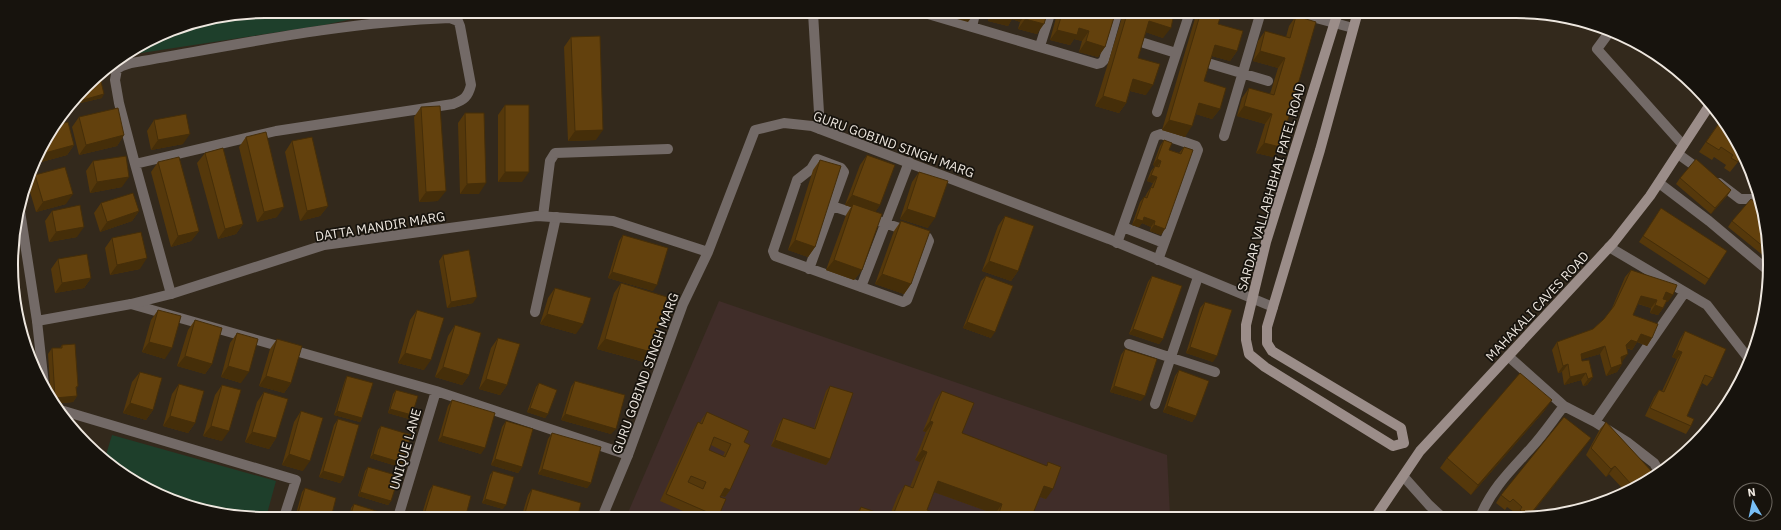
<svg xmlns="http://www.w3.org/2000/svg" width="1781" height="530" viewBox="0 0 1781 530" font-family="'IBM Plex Sans',sans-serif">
<rect width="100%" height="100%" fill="#33291c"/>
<!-- medical -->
<path fill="#402d29" d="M719,301L1167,455L1170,516L627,515Z"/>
<!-- green -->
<path fill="#1e3f2b" d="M265,11H390L324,25L128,55L168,30Z
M112,435L276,481L267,514H215L124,476L105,458Z"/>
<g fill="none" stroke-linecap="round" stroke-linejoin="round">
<!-- minor -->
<path stroke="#736a67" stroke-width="10" d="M813,13L820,129
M928,14L1097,64L1101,63L1104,60L1117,14
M1305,15L1353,28
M972,27L975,14
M1608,34L1597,49L1683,145
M1144,43L1176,53
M1040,46L1050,14
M1211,64L1268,81
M1157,112L1189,15
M1224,136L1260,15
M1678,154L1703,172
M135,164L276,131L453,104C464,100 468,97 471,85L460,26L458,21L450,18C342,22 236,45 131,63L122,66L117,69L115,80L119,103L135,164L171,294
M1659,183L1709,221L1765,268
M1719,183L1740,199H1756L1759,201
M543,216L550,161L555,153L668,149
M1123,227L1164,243
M1117,243L1155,136L1161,134L1196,146L1198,150L1158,260
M1609,247L1707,305L1749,359
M809,269L844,172L841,168L817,159L811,169L797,180L773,251L775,256L903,302L907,300L929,241L927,237L832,206
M861,287L909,162
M131,304L436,391L628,455
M535,312L556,217
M37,321L44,385
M1129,344L1215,372
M1508,356L1564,406L1595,422L1627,442L1654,463L1659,471
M1155,404L1198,277
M57,409L296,480L285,514
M1595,422L1685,292
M1404,477L1429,505L1442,517
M399,514L436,391
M1480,517C1492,488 1511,470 1531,448C1543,435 1553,420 1564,406"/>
<!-- tertiary -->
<path stroke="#736a67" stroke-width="10" d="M20,211L37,321L131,304L171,294L324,245L537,216L613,221L708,252
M603,515L628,455L683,304L708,252L755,130L784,123L812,126L1109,239L1273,307"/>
<!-- secondary -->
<path stroke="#9b8d89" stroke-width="10" d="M1337,15L1266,242L1246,325V340L1249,354L1265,367L1393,446L1404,443
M1357,15L1320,150L1267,327V343L1272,351L1401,428L1404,443
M1376,516L1420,451L1614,242L1650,196L1709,106"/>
</g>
<!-- wall -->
<path fill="#55380b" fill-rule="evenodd" d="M990,14H1047L1037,34L1018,29L1020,22L1012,19L1008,26L988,21Z
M1057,14H1115L1105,47L1098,57L1079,52L1082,41L1074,39L1070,45L1050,40Z
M1123,14H1174L1163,38L1146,32L1138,58L1146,95L1130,91L1126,103L1119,113L1095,106Z
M1196,15H1221L1218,24L1237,51L1230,61L1212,56L1204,81L1220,109L1212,119L1196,114L1185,137L1162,130Z
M1296,16L1280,147L1273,157L1256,153L1265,124L1237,116L1242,98L1249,88L1270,94L1278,68L1253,61L1258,41L1265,31L1286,37L1289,26Z
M571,37L596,140L568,141L564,47Z
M97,74L102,98L76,104L75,103Z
M505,105L522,182H498V115Z
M421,107L438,201L419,202L414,117Z
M465,113L479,194H460L458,123Z
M79,117L124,135L117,146L79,155L72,127Z
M1722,118L1727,124L1738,162L1730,172L1724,168L1726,165L1714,157L1712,160L1699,152Z
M154,120L183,144L151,150L147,131Z
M59,124L74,145L67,155L34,164L37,152Z
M246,137L277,217L257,222L239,147Z
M1164,140L1169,150L1179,153L1184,147L1161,235L1150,231L1151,227L1142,223L1139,227L1132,225L1140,202L1144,197H1145L1147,193L1151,187L1153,183L1147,181L1151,171L1155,166L1153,165L1160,146Z
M292,141L328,206L320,216L300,221L285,152Z
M205,153L243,224L236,234L218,239L197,163Z
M867,155L880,205L875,212L862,270L854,280L826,270L846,215L851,207L845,205L860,165Z
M820,160L815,247L808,257L788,250L813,170Z
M93,161L122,187L90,193L86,171Z
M158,162L199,231L191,241L171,247L151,172Z
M919,172L928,228L900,219L912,182Z
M35,175L66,204L36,212L28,185Z
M1680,178L1731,190L1727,196L1711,214L1676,184Z
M101,203L139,211L132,221L100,232L94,213Z
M1661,208L1727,251L1705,285L1639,242Z
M52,211L77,237L49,242L45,221Z
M1005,216L1018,271L1011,281L982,271L998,226Z
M1765,216V257L1728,227L1732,221Z
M901,221L911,284L904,294L875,284L894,231Z
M623,235L653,291L608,278L619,241Z
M112,238L140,269L110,275L105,248Z
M443,255L473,303L447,308L439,261Z
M58,259L91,278L84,288L55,293L51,269Z
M1631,270L1668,302H1666L1663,308L1658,315L1650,313L1651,308L1638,304L1633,315L1652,338L1647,346L1637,342L1632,350L1626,348L1622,362V364L1617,372L1606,376L1600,354L1582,359V361L1593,377L1587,385L1583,386L1581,380L1564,385L1562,372L1558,373L1552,350L1557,342L1593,329L1604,319L1610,313L1625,277Z
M986,276L991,338L963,328L981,281Z
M1152,276L1163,339L1159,344L1129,334L1148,282Z
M621,283L644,362L597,349L614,293Z
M555,288L576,334L540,324L548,298Z
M1205,302L1213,362L1186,353L1200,308Z
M158,310L165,359L142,352L151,320Z
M417,310L424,370L398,363L410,320Z
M195,320L212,364L205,374L177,366L188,330Z
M455,325L469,375L462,385L435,377L448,336Z
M1685,331L1713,378L1707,386L1702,383L1687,416L1691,426L1686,434L1645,416L1654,397L1659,390L1662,391L1677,359L1672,357L1680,339Z
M237,333L241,383L221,377L230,343Z
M498,338L507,385L500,395L479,389L491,348Z
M277,339L291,383L284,393L259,386L270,349Z
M62,345L78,386L76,389L77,396L73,402L53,404L51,400L48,354L52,348H60Z
M1125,349L1141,401L1110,392L1121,355Z
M1179,370L1196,416L1192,422L1163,412L1175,376Z
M140,372L153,410L146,420L123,413L132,382Z
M347,376L362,418L360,422L334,415L345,380Z
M575,381L611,434L561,420L571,387Z
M539,383L548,414L545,418L527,412L536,387Z
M179,384L195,423L188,433L163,426L172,394Z
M222,385V441L203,436L215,395Z
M830,386V459L826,465L771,446L779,424L783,418L814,428L826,391Z
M396,390L412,415L409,419L388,413L393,394Z
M942,391L962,433L1046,466L1048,462L1046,499L1040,497L1032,516H994L995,514L934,492L927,510L942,516L890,515L898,495L905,485L910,487L920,462L915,460L926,432L923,431L935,401Z
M264,392L276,438L269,449L245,442L257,402Z
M452,400L481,454L438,441L448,406Z
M1545,410L1471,495L1440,468L1447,458Z
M301,411L303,471L282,465L294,422Z
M707,412L744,442L730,490L725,497L721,496L720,497L719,515H692L660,501L693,430L698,422L700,423L702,419ZM711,445L725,452L723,456L709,450Z
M338,419L344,477L340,483L319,477L334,425Z
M506,421L522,467L518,473L491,465L502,427Z
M1606,422L1654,474L1622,494L1621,493L1624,490L1609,474L1606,477L1586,455L1600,429Z
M381,426L400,467L370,458L378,430Z
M552,433L591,483L587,488L538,474L548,439Z
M1591,438L1586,445L1529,517H1515L1517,514L1507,507L1505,510L1496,503L1501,495Z
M368,467L391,501L388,505L358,496L365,471Z
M493,471L503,509L482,503L490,475Z
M433,485L466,515L422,514L429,491Z
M305,488L332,514H296L302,492Z
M532,489L578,515H522L528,495Z
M354,504L386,514H350L351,508Z
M861,507L884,515H855Z"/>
<!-- shaded-wall -->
<path fill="#452e09" d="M939,14H974L968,22Z
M993,14H1026L1020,22L1012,19L1008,26L988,21Z
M1025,19L1044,24L1037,34L1018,29Z
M1149,21L1171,28L1163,38L1142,31Z
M1079,28L1089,31L1082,41L1074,39L1070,45L1050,40L1057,30Z
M1086,41L1105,47L1098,57L1079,52Z
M1215,45L1237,51L1230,61L1208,55Z
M1260,51L1285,58L1278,68L1253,61Z
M1133,79L1153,85L1146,95L1126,90Z
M104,94L102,98L76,104L79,101Z
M1103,96L1126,103L1119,113L1095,106Z
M1199,103L1220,109L1212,119L1192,113Z
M1244,106L1272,114L1265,124L1237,116Z
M1169,120L1192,126L1185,137L1162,130Z
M603,130L596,140L568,141L575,131Z
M190,134L183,144L151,150L158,140Z
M124,135L117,146L79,155L86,145Z
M1264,143L1280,147L1273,157L1256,153Z
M74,145L67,155L34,164L41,154Z
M1157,159L1161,161L1157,167L1153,165Z
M505,172H529L522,182H498Z
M1151,175L1157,177L1153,183L1147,181Z
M129,177L122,187L90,193L97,182Z
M486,183L479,194H460L467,184Z
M1731,190L1727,196L1711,214L1715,208Z
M446,191L438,201L419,202L426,192Z
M73,194L66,204L36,212L43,202Z
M852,195L880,205L873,215L853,204L851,207L845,205Z
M328,206L320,216L300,221L307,211Z
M284,207L277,217L257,222L264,212Z
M907,209L935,218L928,228L900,219Z
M139,211L132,221L100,232L107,222Z
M1144,217L1155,221L1151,227L1142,223L1139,227L1132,225L1136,219Z
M243,224L236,234L218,239L225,229Z
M1154,225L1165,229L1161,235L1150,231Z
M84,227L77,237L49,242L56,232Z
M199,231L191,241L171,247L178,236Z
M795,240L815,247L808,257L788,250Z
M147,258L140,269L110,275L117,265Z
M834,260L862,270L854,280L826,270Z
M989,261L1018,271L1011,281L982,271Z
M612,272L657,285L653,291L608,278Z
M882,274L911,284L904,294L875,284Z
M91,278L84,288L55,293L62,283Z
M1666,292L1673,295L1668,302L1660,300Z
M1641,296L1657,300L1651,308L1636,303Z
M477,297L473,303L447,308L451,302Z
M1655,305L1663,308L1658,315L1650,313Z
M547,314L583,324L576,334L540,324Z
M967,322L995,332L991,338L963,328Z
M1133,329L1163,339L1159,344L1129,334Z
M1641,334L1652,338L1647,346L1636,341Z
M605,339L651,352L644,362L597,349Z
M1631,340L1637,342L1632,350L1626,347V345Z
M149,342L172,348L165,359L142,352Z
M1605,346L1600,354L1576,361L1581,354Z
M1190,347L1217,356L1213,362L1186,353Z
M1677,350L1682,352L1677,359L1672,357Z
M405,353L431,360L424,370L398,363Z
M1628,354L1622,362L1616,364L1621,357Z
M185,356L212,364L205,374L177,366Z
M1568,364L1562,372L1558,373L1563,366Z
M1622,364L1617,372L1606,376L1611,368Z
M228,366L249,372L241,383L221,377Z
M443,367L469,375L462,385L435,377Z
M1586,373L1581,380L1564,385L1570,377Z
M266,376L291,383L284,393L259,386Z
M1593,377L1587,385L1583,386L1588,379Z
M486,379L507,385L500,395L479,389Z
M1114,386L1145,396L1141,401L1110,392Z
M77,396L73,402L53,404L52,403L55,398Z
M1552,400L1545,410L1471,495L1478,485Z
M130,403L153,410L146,420L123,413Z
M1167,406L1196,416L1192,422L1163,412Z
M530,408L548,414L545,418L527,412Z
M390,409L412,415L409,419L388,413Z
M337,411L362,418L360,422L334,415Z
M565,414L616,429L611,434L561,420Z
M170,416L195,423L188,433L163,426Z
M930,421L933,422L926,432L923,431Z
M211,426L229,431L222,441L203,436Z
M252,432L276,438L269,449L245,442Z
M442,436L485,448L481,454L438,441Z
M1591,438L1586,445L1529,517H1528Z
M775,440L830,459L826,465L771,446Z
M922,450L927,452L920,462L915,460Z
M289,454L310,461L303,471L282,465Z
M373,454L403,463L400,467L370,458Z
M495,459L522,467L518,473L491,465Z
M1615,466L1609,474L1606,477L1611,469Z
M542,469L591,483L587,488L538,474Z
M323,471L344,477L340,483L319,477Z
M938,481L1002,504L995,514L931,491Z
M1044,486L1053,489L1046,499L1037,496Z
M725,488L730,490L725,497L719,495Z
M360,492L391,501L388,505L358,496Z
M485,499L506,505L503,509L482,503Z
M525,513L532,515H523Z"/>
<!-- building -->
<path fill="#63410d" stroke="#452e09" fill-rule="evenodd" d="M1007,14H1015V16Z
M1027,14H1047L1044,24L1025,19Z
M1062,14H1115L1105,47L1086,41L1089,31L1079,28L1077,35L1057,30Z
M1127,14H1174L1171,28L1149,21L1138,58L1160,64L1153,85L1133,79L1126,103L1103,96Z
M1200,15H1221L1218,24L1243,31L1237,51L1215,45L1204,81L1226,88L1220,109L1199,103L1192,126L1169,120Z
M1296,16L1316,22L1280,147L1264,143L1272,114L1244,106L1249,88L1274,95L1285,58L1260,51L1265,31L1290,38Z
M600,36L603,130L575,131L571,37Z
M99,73L104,94L79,101L78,99L97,74Z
M505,105H529V172H505Z
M440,106L446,191L426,192L421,107Z
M118,108L124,135L86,145L79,117Z
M465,113H484L486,183L467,184Z
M186,114L190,134L158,140L154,120Z
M1722,119L1727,124L1741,157L1738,162L1731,158L1733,155L1721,147L1719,150L1706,142Z
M68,122L74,145L41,154L40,149L59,124Z
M266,132L284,207L264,212L246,137Z
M312,137L328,206L307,211L292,141Z
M1164,140L1172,143L1169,150L1181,154L1184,147L1193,150L1165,229L1154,225L1155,221L1144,217L1143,221L1136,219L1144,197L1147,198L1151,187L1153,188L1157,177L1151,175L1155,166L1159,167L1161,161L1157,159Z
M223,148L243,224L225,229L205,153Z
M867,155L895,165L880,205L852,195Z
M126,156L129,177L97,182L93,161Z
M179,157L199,231L178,236L158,162Z
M1696,159L1731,190L1715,208L1680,178Z
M820,160L841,166L815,247L795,240Z
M65,167L73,194L43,202L35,175Z
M919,172L948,181L935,218L907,209Z
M133,193L139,211L107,222L101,203Z
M1751,199L1762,207L1765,216V248L1732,221Z
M853,204L882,214L862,270L834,260Z
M80,205L84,227L56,232L52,211Z
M1661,208L1727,251L1709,279L1643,236Z
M1005,216L1034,226L1018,271L989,261Z
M901,221L930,231L911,284L882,274Z
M141,232L147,258L117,265L112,238Z
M623,235L668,248L657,285L612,272Z
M469,250L477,297L451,302L443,255Z
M87,254L91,278L62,283L58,259Z
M1631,270L1677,285L1673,295L1666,292L1663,299L1667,300L1663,308L1655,305L1657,300L1641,296L1633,315L1658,324L1652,338L1641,334L1637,342L1631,340L1626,345L1628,354L1621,357L1622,364L1611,368L1605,346L1581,354L1582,361L1589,360L1593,377L1588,379L1586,373L1570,377L1568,364L1563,366L1557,342L1593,329L1604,319L1614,306Z
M986,276L1013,286L995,332L967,322Z
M1152,276L1182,286L1163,339L1133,329Z
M621,283L667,297L651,352L605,339Z
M555,288L591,298L583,324L547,314Z
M1205,302L1232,310L1217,356L1190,347Z
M158,310L181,316L172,348L149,342Z
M417,310L444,318L431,360L405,353Z
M195,320L222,328L212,364L185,356Z
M455,325L481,333L469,375L443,367Z
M1685,331L1726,349L1713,378L1705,375L1687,416L1694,419L1691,426L1650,408L1659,390L1664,392L1682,352L1677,350Z
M237,333L258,339L249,372L228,366Z
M498,338L520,344L507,385L486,379Z
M277,339L302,346L291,383L266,376Z
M75,344L78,386L76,387L77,396L55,398L52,348H62V345Z
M1125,349L1157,359L1145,396L1114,386Z
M1179,370L1209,381L1196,416L1167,406Z
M140,372L162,378L153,410L130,403Z
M1520,373L1552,400L1478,485L1447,458Z
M347,376L373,383L362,418L337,411Z
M575,381L625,395L616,429L565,414Z
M539,383L557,390L548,414L530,408Z
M179,384L204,391L195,423L170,416Z
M222,385L241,390L229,431L211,426Z
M830,386L853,393L830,459L775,440L783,418L815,429Z
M396,390L418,396L412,415L390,409Z
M942,391L974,403L962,433L1047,466L1048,462L1061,467L1053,489L1044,486L1032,516H998L1002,504L938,481L927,510L942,516L893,515L905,485L913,488L927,452L922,450L933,422L930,421Z
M264,392L288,399L276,438L252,432Z
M452,400L495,413L485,448L442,436Z
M301,411L323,418L310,461L289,454Z
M707,412L749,431L744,442L750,445L730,490L725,488L720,497L726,499L719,515H714L666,494L698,422L702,424ZM714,437L731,444L725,457L709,450ZM691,476L706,482L703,489L688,482Z
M1564,417L1591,438L1528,517L1520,510L1522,507L1513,499L1510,502L1501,495Z
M338,419L359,425L344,477L323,471Z
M506,421L533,429L522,467L495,459Z
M1606,422L1654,474L1630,489L1627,486L1630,483L1615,466L1611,469L1591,448Z
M381,426L411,435L403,463L373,454Z
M552,433L601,447L591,483L542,469Z
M368,467L399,476L391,501L360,492Z
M493,471L514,477L506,505L485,499Z
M433,485L471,496L466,515H424Z
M305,488L336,498L332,514H304L298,513Z
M532,489L581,503L578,515H532L525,513Z
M354,504L386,514H351Z
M861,507L884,515H858Z"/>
<g text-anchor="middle" stroke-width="3.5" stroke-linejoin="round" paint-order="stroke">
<!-- street labels -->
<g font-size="13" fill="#eee7df" stroke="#17130d">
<text transform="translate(894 144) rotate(20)" y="5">GURU GOBIND SINGH MARG</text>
<text transform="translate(1271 187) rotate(-74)" y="5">SARDAR VALLABHBHAI PATEL ROAD</text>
<text transform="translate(380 226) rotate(-9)" y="5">DATTA MANDIR MARG</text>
<text transform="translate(1537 306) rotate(-47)" y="5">MAHAKALI CAVES ROAD</text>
<text transform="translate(645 373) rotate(-70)" y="5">GURU GOBIND SINGH MARG</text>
<text transform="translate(405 449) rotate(-74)" y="5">UNIQUE LANE</text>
</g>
</g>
<!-- crop -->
<path d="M0 0H1781V530H0ZM265 18H1516A247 247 0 0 1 1763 265V265A247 247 0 0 1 1516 512H265A247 247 0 0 1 18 265V265A247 247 0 0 1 265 18Z" fill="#17130d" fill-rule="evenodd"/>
<path fill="none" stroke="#eee7df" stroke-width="2" d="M265 18H1516A247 247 0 0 1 1763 265V265A247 247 0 0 1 1516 512H265A247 247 0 0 1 18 265V265A247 247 0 0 1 265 18Z"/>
<!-- north arrow -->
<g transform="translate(1753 502) rotate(351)"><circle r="19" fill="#17130d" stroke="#6d6861"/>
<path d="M0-3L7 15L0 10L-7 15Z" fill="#78bff7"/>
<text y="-6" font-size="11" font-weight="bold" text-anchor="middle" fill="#eee7df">N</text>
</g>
</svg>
